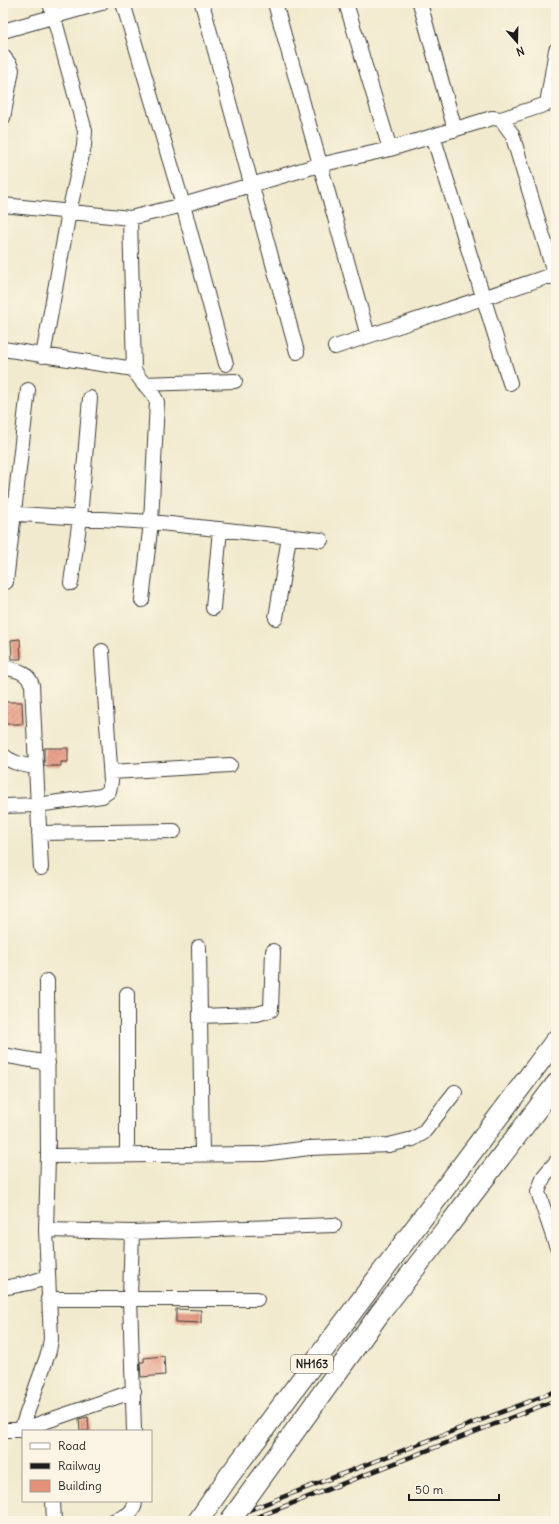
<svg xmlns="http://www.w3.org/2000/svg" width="559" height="1524" viewBox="0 0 559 1524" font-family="Delius,sans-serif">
<defs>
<pattern id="building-hatch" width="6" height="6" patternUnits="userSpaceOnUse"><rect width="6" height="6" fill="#e5917a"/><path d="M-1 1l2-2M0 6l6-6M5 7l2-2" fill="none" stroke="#b97663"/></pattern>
</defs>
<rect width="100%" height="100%" fill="#fcf5e5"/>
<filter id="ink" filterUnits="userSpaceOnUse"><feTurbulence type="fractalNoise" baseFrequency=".025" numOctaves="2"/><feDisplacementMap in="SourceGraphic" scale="8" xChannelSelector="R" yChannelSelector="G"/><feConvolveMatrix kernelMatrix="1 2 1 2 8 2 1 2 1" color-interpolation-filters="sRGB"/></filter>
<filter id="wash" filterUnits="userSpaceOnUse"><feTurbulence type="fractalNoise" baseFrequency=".012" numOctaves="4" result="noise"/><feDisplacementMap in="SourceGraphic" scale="16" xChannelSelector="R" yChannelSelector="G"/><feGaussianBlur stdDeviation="0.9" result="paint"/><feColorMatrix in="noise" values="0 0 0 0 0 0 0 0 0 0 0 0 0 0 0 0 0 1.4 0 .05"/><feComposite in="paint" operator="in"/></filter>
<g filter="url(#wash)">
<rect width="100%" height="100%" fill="#f1eace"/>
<g id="blocks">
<!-- building -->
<path fill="url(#building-hatch)" d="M20,639L21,659H12L11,640Z
M3,702H22L23,724H3Z
M44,748H68V762H61V766H44Z
M176,1309L201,1310V1323L176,1322Z
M164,1356L165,1375L141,1377L140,1362H144V1358Z
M88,1417L89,1431H80L79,1419Z"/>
</g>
</g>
<g filter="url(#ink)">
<use href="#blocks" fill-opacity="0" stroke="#3c3b37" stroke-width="1"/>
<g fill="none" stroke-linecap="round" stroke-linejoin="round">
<!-- minor casing -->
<g stroke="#3c3b37" stroke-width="16">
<path id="minor" d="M123,3L183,205L226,364
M202,3L297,352
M275,3L368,336
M346,3L390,149
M420,3L455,130
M3,31L101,3
M3,56L10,65L12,70L3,118
M547,104L556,50
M501,119L556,101
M433,136L510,383
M3,205L130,218L183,205L319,165L390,149L492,118L501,119L512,134L556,279
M130,218L134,369C139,382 152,389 157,402L151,522L142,600
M335,347L555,274
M3,349L134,369
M43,356L69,212L84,146L85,131L50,3
M143,384L235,381
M3,513L151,522L321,540
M6,582L28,390
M71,583L80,518L90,398
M213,608L220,529
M276,618L289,537
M3,667C16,670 27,671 32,685L41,868
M3,755C11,763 24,765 35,767
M111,772L230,765
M3,806L37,805L102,796L109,791L111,781L102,651
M39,833L174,831
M199,947L202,1154
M127,994V1154
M200,1016L257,1014L271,1010L273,951
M3,1055L48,1063
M48,1156L263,1154L309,1148L389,1145L413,1139L423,1133L455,1092
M556,1162L544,1176L538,1192L556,1245
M46,1230L132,1232L334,1225
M132,1232L130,1298L134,1431
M3,1288L29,1283L48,1277
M48,1299H257
M3,1430H21L49,1351L51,1339L46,1230L48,1156L47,981
M21,1430L134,1391
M53,1501L54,1521
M113,1521C123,1517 135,1514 135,1501"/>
</g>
<!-- highway casing -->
<g stroke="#3c3b37" stroke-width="22">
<path id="highway" d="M449,1225L556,1084
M198,1521L229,1476L556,1040"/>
</g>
<!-- minor -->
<use href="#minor" stroke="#fff" stroke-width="14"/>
<!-- highway -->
<use href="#highway" stroke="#fff" stroke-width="20"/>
<!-- rail casing -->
<g stroke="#1c1c1c" stroke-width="4.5">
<path id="rail" d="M221,1521L556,1391
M247,1521L556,1400"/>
</g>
<!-- rail -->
<use href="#rail" stroke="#fcf5e5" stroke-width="3" stroke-dasharray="9" stroke-linecap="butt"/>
<!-- highway-bridge casing -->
<g stroke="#3c3b37" stroke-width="22" stroke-linecap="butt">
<path id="highway-bridge" d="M230,1521L380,1313L449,1225"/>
</g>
<!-- highway-bridge -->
<use href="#highway-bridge" stroke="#fff" stroke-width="20"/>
</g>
</g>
<g text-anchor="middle" stroke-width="3" stroke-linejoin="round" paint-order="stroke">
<!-- shield labels -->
<rect fill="#fcf5e5" stroke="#5f5d58" stroke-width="1" x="291" y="1355" width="42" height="18" rx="3"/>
<g font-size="11" font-weight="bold" fill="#1c1c1c">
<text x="312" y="1368">NH163</text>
</g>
</g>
<!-- margin -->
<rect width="559" height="1524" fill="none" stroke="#fcf5e5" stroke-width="16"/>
<!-- legend -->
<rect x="22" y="1430" width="130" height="72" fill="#fcf5e5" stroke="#a29e95"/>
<rect x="30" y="1443" width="20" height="6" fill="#ffffff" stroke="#a29e95"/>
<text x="58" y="1450" font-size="12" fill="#1c1c1c">Road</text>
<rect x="30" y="1463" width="20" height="6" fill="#1c1c1c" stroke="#a29e95"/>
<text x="58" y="1470" font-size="12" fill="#1c1c1c">Railway</text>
<rect x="30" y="1480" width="20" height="12" fill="#e5917a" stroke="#a29e95"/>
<text x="58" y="1490" font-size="12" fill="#1c1c1c">Building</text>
<!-- north arrow -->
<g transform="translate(517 42) rotate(160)" stroke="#fcf5e5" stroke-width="3" paint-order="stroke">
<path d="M0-3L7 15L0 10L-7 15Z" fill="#1c1c1c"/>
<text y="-6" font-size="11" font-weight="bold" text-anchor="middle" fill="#1c1c1c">N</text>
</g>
<!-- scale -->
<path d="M409 1494v6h90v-6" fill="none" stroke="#1c1c1c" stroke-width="2"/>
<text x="415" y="1494" font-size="12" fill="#1c1c1c" stroke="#fcf5e5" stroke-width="3" paint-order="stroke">50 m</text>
</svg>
